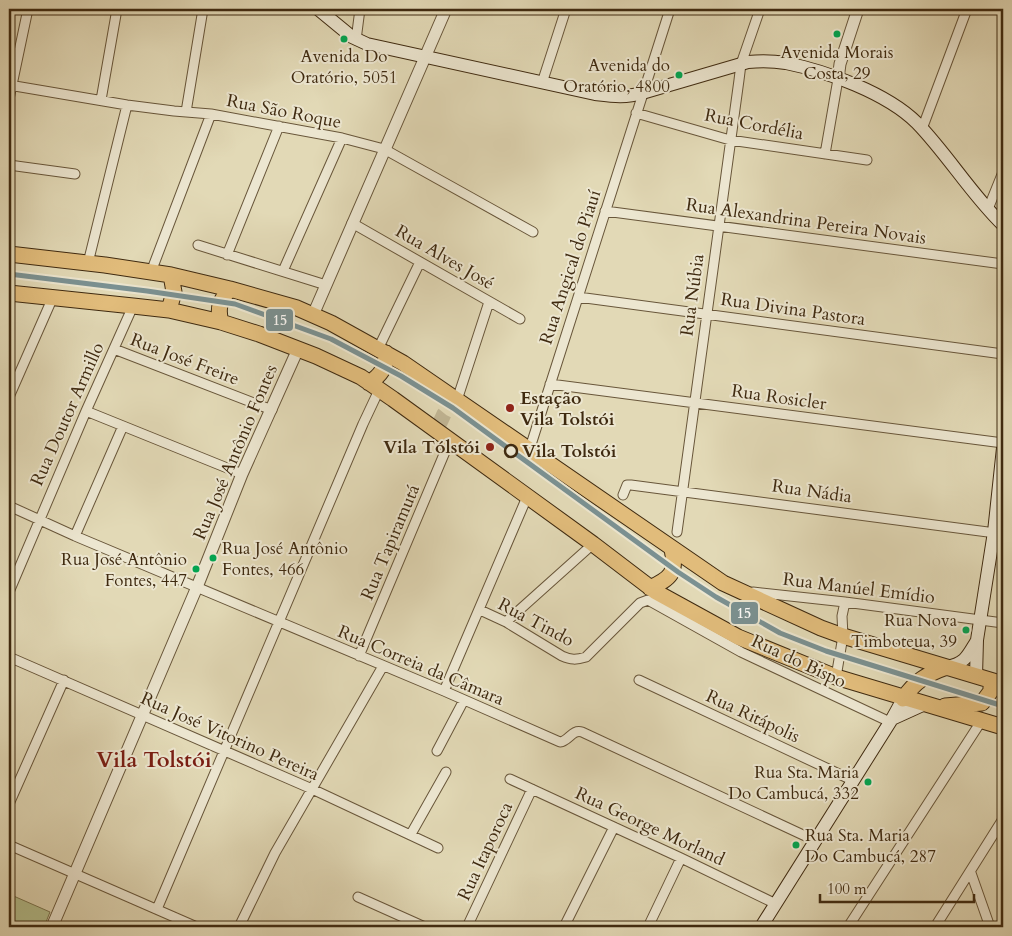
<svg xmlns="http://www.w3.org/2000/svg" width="1012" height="936" viewBox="0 0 1012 936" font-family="Cardo,serif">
<rect width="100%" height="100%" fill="#e2d9b6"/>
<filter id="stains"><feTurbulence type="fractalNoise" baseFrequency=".004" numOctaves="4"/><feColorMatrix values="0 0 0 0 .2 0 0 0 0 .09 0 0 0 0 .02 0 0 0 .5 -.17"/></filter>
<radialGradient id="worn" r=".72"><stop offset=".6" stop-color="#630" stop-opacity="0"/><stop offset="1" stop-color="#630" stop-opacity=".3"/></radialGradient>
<!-- green -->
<path fill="#b4bf8d" stroke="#7a744e" d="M9,894L50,912L44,927H9Z"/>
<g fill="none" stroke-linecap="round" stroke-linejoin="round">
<!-- primary-tunnel -->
<path stroke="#c1b695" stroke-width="15" stroke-dasharray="15 8" stroke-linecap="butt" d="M438,427L444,414L453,403"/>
<!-- minor casing -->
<g stroke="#68563a" stroke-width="11">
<path id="minor" d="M356,40L360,9
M542,83L566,9
M9,85L127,105L174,111L211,114L342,138L384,149L533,232
M9,99L28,9
M101,100L117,9
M186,112L203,9
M636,113L730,140L867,160
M922,129L967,9
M825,154L838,79
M9,165L75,174
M988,209L1003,172
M605,211L1003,264
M352,223L520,319
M198,245L326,285
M227,255L279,126
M88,263L127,105
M283,271L342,138
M151,272L211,114
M578,297L1003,354
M114,349L272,410
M378,349L420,262
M550,384L1003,443
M9,397L53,297
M457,400L489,302
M86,411L242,474
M529,451L670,9
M623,495L627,485H631L1003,534
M9,506L75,536L444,691L560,742C569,741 572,729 582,732L816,841
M677,532L739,80L741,64L760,9
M75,536L123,426
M9,592L86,411L133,306
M753,592L845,602L1003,623
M480,610L506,622L562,656C571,660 576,660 586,657L640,603L648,600L741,652L890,722
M506,622L593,544
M359,656L450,440
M9,657L312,789L438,848
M836,677L843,636L842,616L845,602
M639,680L854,781
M444,691L527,497
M437,751L464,700
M510,779L681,858L776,904
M9,804L64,680
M411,834L446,772
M9,845L197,927
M971,873L990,927
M358,897L425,927
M157,909L363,424L379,390
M239,927L275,853L383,666
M467,927L532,789
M564,927L614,827
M648,927L681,858
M848,927L982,720
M935,927L1003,819"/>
</g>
<!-- tertiary casing -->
<g stroke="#68563a" stroke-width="13">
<path id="tertiary" d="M838,79L840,64L858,9
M313,315L446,9
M52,927L197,587L242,474L298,349"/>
</g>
<!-- secondary casing -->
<g stroke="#3f2a10" stroke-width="14">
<path id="secondary" d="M318,9L352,37L367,44L595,94C612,96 626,98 642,93L748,62C760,61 773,61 786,63C826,71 887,93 917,123C948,155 971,194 1003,225
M947,667C965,663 967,657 976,642
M976,676L977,640L994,532L1003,448
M892,719L925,704
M761,927L892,719L903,699"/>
</g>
<!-- primary casing -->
<g stroke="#3f2a10" stroke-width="17">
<path id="primary" d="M9,254L105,265L171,275L230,289L297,308L331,323L403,363L723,583L821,628L843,636L1003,684
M9,293L133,306L169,310L221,322L259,334L316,356L361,377L393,399L593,544L656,592L738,637L836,677L1003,727
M169,310L174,292L171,275
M221,322C217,308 220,300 230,289
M369,383C381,375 386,368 386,353
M650,588C671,578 677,573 672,549
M903,699C915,681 927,674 947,667
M945,706L982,703L991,691V681"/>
</g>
<!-- minor -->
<use href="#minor" stroke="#ece6d0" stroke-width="9"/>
<!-- tertiary -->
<use href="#tertiary" stroke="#ece6d0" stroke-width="11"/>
<!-- secondary -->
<use href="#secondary" stroke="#ece6d0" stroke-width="12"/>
<!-- primary -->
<use href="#primary" stroke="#e1bc7b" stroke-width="15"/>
<!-- metro-1 casing -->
<g stroke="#ece6d0" stroke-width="9">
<path id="metro-1" d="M9,274L147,291L235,304L331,339L401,376L453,408L678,572L716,597L780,633L826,651L1003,706"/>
</g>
<!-- metro-1 -->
<use href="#metro-1" stroke="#7b9192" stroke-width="5"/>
</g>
<!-- markers -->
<g fill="#00a651" stroke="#ece6d0" stroke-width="2">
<circle cx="837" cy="34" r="4.5"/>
<circle cx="344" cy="39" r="4.5"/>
<circle cx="679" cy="75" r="4.5"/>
<circle cx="213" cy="558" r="4.5"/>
<circle cx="196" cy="569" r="4.5"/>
<circle cx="966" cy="630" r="4.5"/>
<circle cx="868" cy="782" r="4.5"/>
<circle cx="796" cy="845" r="4.5"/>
</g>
<g fill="#8f2418" stroke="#ece6d0" stroke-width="2">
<circle cx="510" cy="408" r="5"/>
<circle cx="490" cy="447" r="5"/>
</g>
<circle fill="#ece6d0" stroke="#3f2a10" stroke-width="2.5" cx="511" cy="451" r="6"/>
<g text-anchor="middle" stroke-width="4" stroke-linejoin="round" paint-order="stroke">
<!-- bus labels -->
<g font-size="17" fill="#3f2a10" stroke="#ece6d0" text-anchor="end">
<text x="837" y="58" text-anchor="middle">Avenida Morais<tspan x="837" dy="21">Costa, 29</tspan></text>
<text x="344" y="62" text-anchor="middle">Avenida Do<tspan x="344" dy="21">Oratório, 5051</tspan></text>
<text x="670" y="71">Avenida do<tspan x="670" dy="21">Oratório, 4800</tspan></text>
<text x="222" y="554" text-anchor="start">Rua José Antônio<tspan x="222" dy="21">Fontes, 466</tspan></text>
<text x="187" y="565">Rua José Antônio<tspan x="187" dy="21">Fontes, 447</tspan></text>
<text x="957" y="626">Rua Nova<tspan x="957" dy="21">Timboteua, 39</tspan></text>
<text x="859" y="778">Rua Sta. Maria<tspan x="859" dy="21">Do Cambucá, 332</tspan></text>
<text x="805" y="841" text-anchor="start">Rua Sta. Maria<tspan x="805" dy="21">Do Cambucá, 287</tspan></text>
</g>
<!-- street labels -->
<g font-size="18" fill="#3f2a10" stroke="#ece6d0">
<text transform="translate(284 111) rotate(11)" y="6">Rua São Roque</text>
<text transform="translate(754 124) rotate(11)" y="6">Rua Cordélia</text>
<text transform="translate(806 221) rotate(8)" y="6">Rua Alexandrina Pereira Novais</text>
<text transform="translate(445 257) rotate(30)" y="6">Rua Alves José</text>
<text transform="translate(570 267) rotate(-72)" y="6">Rua Angical do Piauí</text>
<text transform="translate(692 295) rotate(-82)" y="6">Rua Núbia</text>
<text transform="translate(793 309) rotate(8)" y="6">Rua Divina Pastora</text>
<text transform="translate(185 359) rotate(21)" y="6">Rua José Freire</text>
<text transform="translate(779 397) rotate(8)" y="6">Rua Rosicler</text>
<text transform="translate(67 414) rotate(-66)" y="6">Rua Doutor Armillo</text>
<text transform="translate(235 452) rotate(-67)" y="6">Rua José Antônio Fontes</text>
<text transform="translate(812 491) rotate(8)" y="6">Rua Nádia</text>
<text transform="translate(390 542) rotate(-67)" y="6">Rua Tapiramutá</text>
<text transform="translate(859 588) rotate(7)" y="6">Rua Manúel Emídio</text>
<text transform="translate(536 622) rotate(28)" y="6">Rua Tindo</text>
<text transform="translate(799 661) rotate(25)" y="6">Rua do Bispo</text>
<text transform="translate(421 665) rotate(23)" y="6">Rua Correia da Câmara</text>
<text transform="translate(753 716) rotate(25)" y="6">Rua Ritápolis</text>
<text transform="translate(230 736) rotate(24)" y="6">Rua José Vitorino Pereira</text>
<text transform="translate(650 826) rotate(25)" y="6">Rua George Morland</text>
<text transform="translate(485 851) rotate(-65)" y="6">Rua Itaporoca</text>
</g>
<!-- poi labels -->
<g font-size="18" font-weight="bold" fill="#3f2a10" stroke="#ece6d0" text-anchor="start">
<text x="520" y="404">Estação<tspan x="520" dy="21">Vila Tolstói</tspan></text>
<text x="480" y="453" text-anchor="end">Vila Tólstói</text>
</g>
<!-- stop labels -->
<g font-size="18" font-weight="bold" fill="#3f2a10" stroke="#ece6d0" text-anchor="start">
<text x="522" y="457">Vila Tolstói</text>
</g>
<!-- district labels -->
<g font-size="22" font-weight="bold" fill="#7a1f14" stroke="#ece6d0">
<text x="154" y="767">Vila Tolstói</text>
</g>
</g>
<g stroke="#ece6d0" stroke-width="2">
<rect x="265" y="308" width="29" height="24" rx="5" fill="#7b9192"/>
<rect x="730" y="601" width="29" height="24" rx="5" fill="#7b9192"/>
</g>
<g font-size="14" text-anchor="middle" font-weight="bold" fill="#fff">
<text x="280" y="325">15</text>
<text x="744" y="618">15</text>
</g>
<!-- margin -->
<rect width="1012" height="936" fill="none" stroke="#e2d9b6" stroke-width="30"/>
<rect x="10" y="10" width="992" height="916" fill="none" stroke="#3f2a10" stroke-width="2.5"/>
<rect x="15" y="15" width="982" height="906" fill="none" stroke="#3f2a10"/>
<!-- scale -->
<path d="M820 894v8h154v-8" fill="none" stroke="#3f2a10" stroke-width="2.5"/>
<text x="827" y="894" font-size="15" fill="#3f2a10" stroke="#ece6d0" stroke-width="4" paint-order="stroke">100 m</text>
<rect width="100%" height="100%" filter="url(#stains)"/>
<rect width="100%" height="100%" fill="url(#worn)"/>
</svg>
